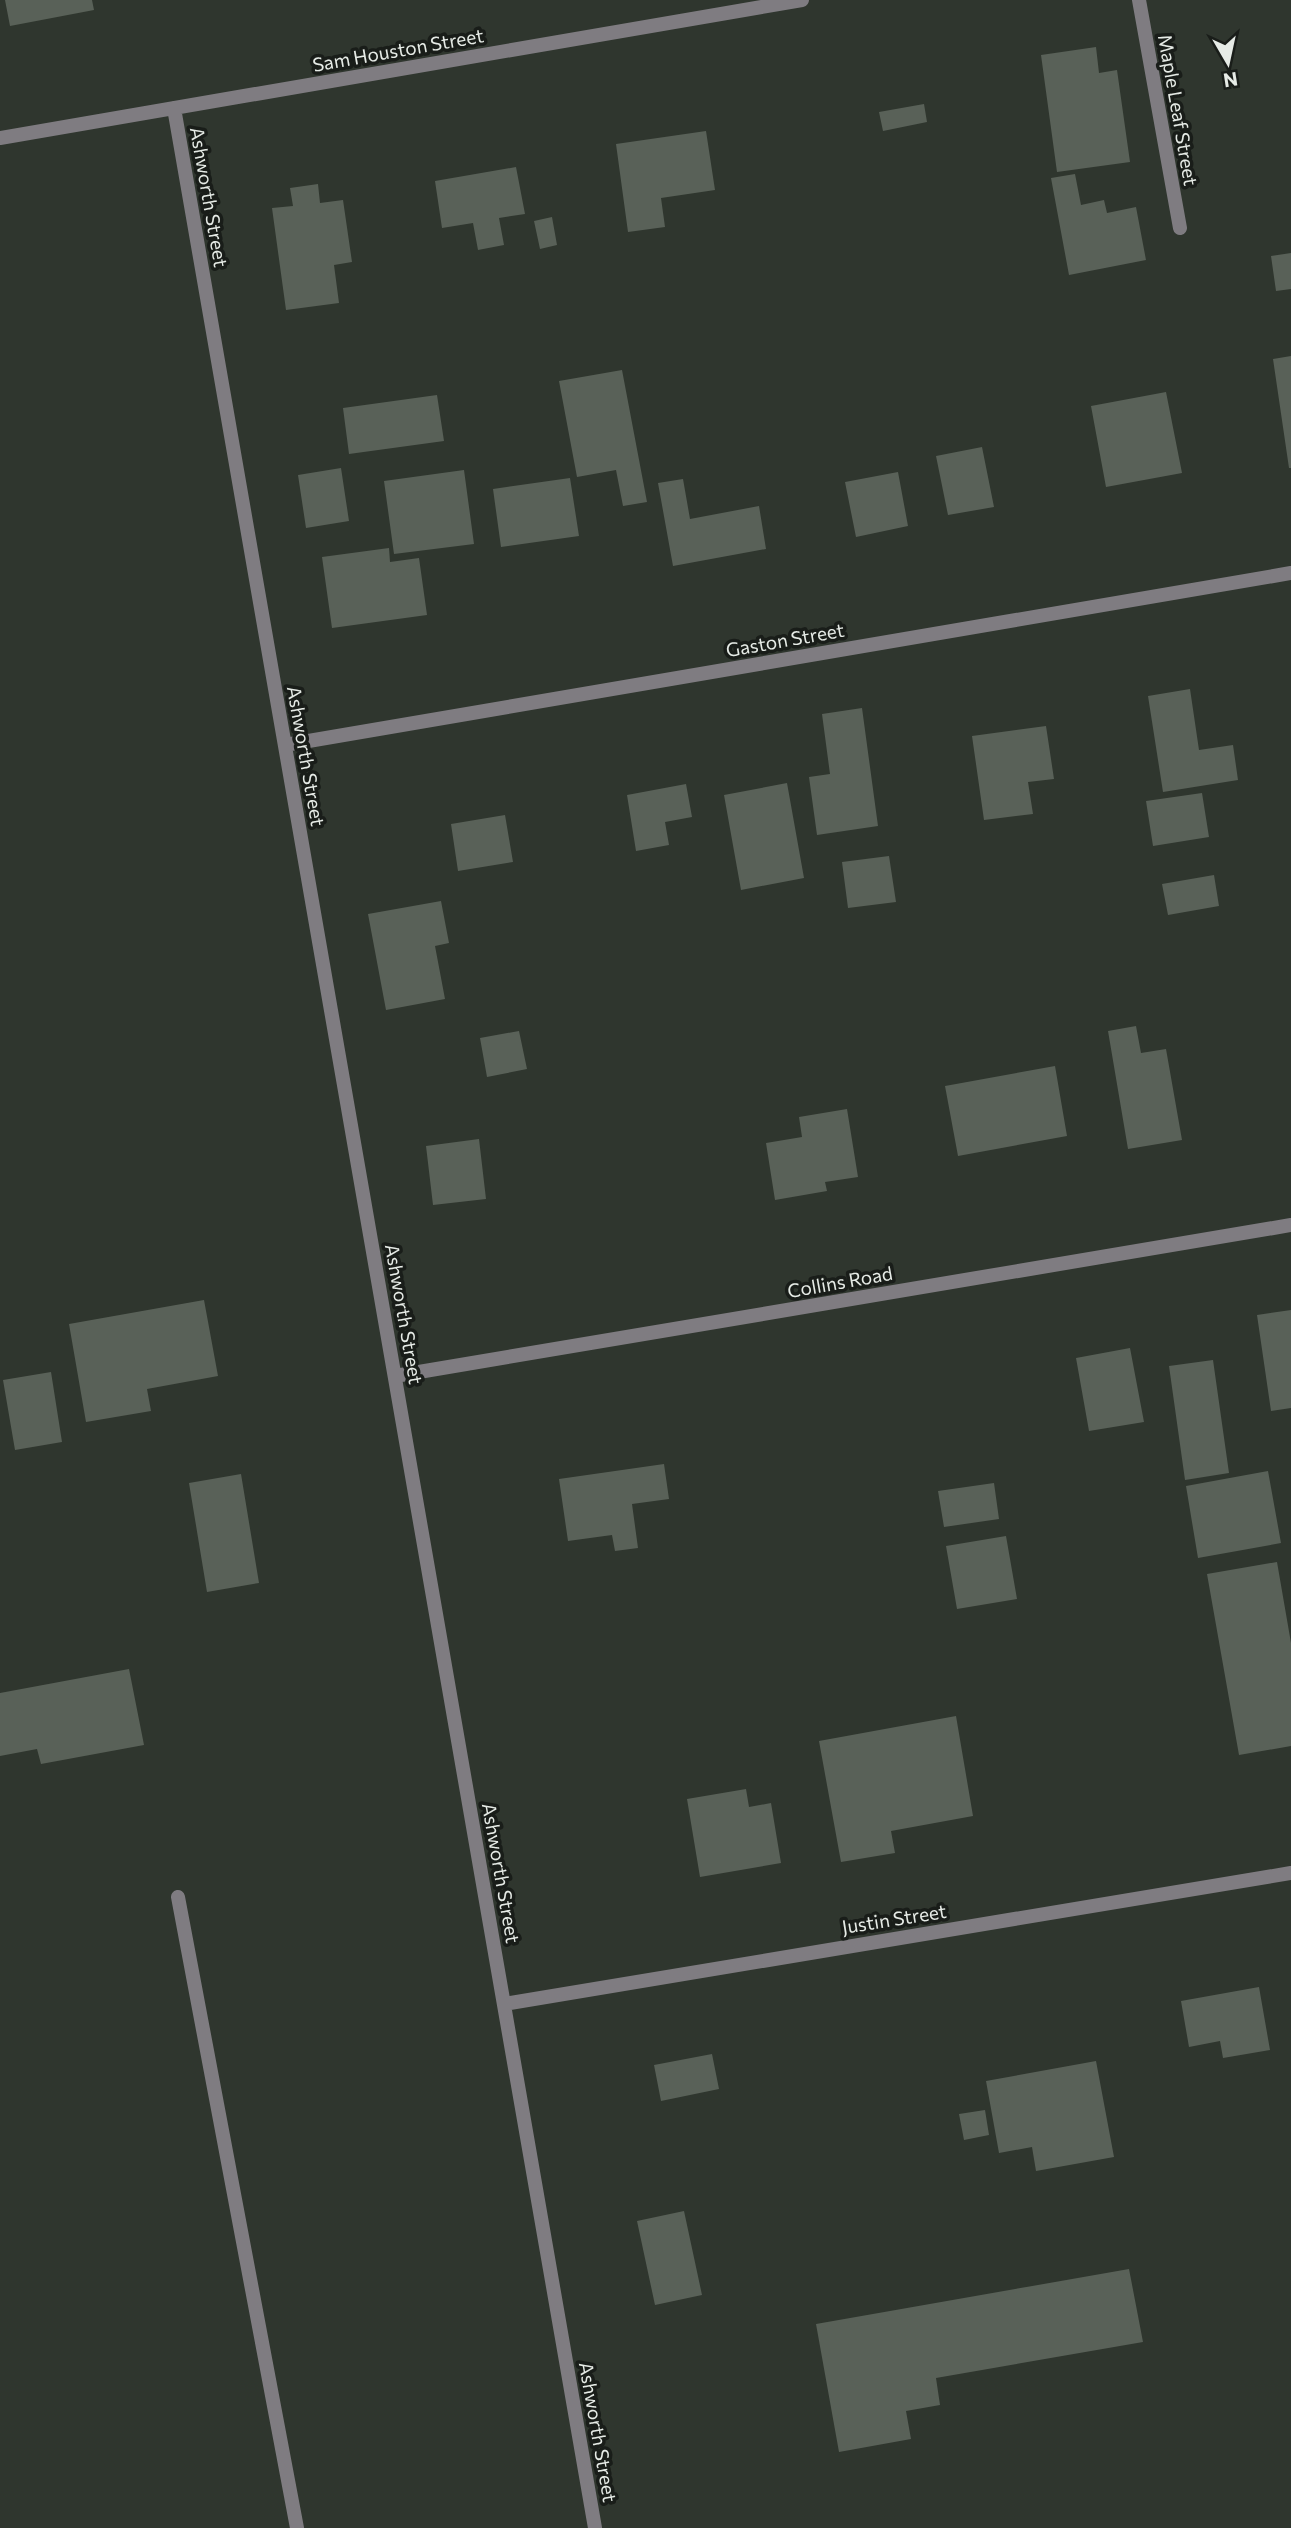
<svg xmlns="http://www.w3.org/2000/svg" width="1291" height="2528" viewBox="0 0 1291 2528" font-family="Commissioner,sans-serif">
<rect width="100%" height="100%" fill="#2f362e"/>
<!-- building -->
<path fill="#596158" d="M5,0H92L94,10L10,26Z
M1096,47L1099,73L1117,70L1130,162L1057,172L1041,55Z
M924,104L927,122L883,131L879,112Z
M706,131L715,190L661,198L665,227L628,232L616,144Z
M516,167L525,214L499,218L504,245L478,250L473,223L442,228L435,181Z
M1075,174L1081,205L1104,200L1107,213L1136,207L1146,260L1069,275L1051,178Z
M318,184L320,203L343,200L352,262L334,265L339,303L286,310L272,208L293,206L290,188Z
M552,217L557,245L540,249L534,221Z
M1291,253V289L1276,291L1271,256Z
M1291,356V468H1289L1273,359Z
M622,370L647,502L623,506L616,470L577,477L559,381Z
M1166,392L1182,473L1106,487L1091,406Z
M437,395L444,441L349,454L343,408Z
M982,447L994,507L948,515L936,456Z
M341,468L349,521L306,528L298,475Z
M464,470L474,544L394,554L384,481Z
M898,472L908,526L856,537L845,482Z
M570,478L579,536L501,547L493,489Z
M683,479L690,519L759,506L766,549L673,566L658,483Z
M389,548L390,562L419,558L427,615L332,628L322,557Z
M1190,689L1199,750L1233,745L1238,780L1163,792L1148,696Z
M862,708L878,826L817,835L809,777L830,774L822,714Z
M1046,726L1054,779L1028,782L1033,814L984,820L972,736Z
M787,783L804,878L741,890L724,795Z
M686,784L692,817L665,822L669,845L636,851L627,795Z
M1202,793L1209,837L1153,846L1146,801Z
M505,815L513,862L458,871L451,824Z
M889,856L896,902L848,908L842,862Z
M1214,875L1219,906L1168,915L1162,884Z
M441,901L449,943L435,946L445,999L386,1010L368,914Z
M1136,1026L1141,1053L1166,1049L1182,1140L1128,1149L1108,1031Z
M519,1031L527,1069L487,1077L480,1038Z
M1055,1066L1067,1136L958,1156L945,1086Z
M847,1109L858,1177L825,1182L827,1191L775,1200L766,1143L802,1137L799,1117Z
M479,1139L486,1199L433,1205L426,1146Z
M204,1300L218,1376L147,1389L151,1411L86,1422L69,1324Z
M1291,1310V1408L1271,1411L1257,1315Z
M1130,1348L1144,1422L1089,1431L1076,1358Z
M1213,1360L1229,1473L1185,1480L1169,1366Z
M51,1372L62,1442L15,1450L3,1380Z
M664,1464L669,1499L632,1504L638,1548L615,1551L612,1535L568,1541L559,1479Z
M1268,1471L1281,1543L1198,1558L1186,1486Z
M241,1474L259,1583L207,1592L189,1483Z
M994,1483L999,1519L944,1527L938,1491Z
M1006,1536L1017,1599L957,1609L946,1546Z
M1277,1562L1291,1643V1746L1239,1755L1207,1574Z
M129,1669L144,1745L41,1764L37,1749L0,1756V1693Z
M956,1716L973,1816L891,1831L895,1853L841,1862L819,1741Z
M746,1789L749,1807L771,1803L781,1863L700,1877L687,1799Z
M1259,1987L1270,2050L1223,2058L1220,2041L1189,2047L1181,2001Z
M712,2054L719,2089L661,2101L654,2065Z
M1096,2061L1114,2157L1036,2171L1032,2147L999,2153L986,2081Z
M985,2110L989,2135L964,2140L959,2114Z
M684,2211L702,2295L655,2305L637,2221Z
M1129,2269L1143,2342L936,2378L940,2405L906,2411L911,2439L839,2452L816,2324Z"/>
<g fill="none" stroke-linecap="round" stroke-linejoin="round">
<!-- service -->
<path stroke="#7f7c81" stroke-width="14" d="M178,1897L297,2528"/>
<!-- minor -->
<path stroke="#7f7c81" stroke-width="14" d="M1139,0L1180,228
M174,108L595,2528
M0,138L802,0
M285,745L1291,573
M395,1376L1291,1225
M504,2004L1291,1873"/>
</g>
<g text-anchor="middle" stroke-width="7" stroke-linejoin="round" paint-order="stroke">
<!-- street labels -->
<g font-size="19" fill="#e6ebe6" stroke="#191d19">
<text transform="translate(398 50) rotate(-10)" y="7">Sam Houston Street</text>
<text transform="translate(1178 110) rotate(80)" y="7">Maple Leaf Street</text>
<text transform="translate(209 197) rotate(80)" y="7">Ashworth Street</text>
<text transform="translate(785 640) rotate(-10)" y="7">Gaston Street</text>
<text transform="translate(306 756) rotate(80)" y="7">Ashworth Street</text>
<text transform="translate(840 1282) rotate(-10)" y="7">Collins Road</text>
<text transform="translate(404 1314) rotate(80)" y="7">Ashworth Street</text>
<text transform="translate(501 1873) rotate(80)" y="7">Ashworth Street</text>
<text transform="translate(894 1919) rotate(-9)" y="7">Justin Street</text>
<text transform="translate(598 2432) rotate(80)" y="7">Ashworth Street</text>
</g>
</g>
<!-- north arrow -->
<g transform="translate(1228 63) rotate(171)" stroke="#191d19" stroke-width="5" paint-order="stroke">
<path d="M0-5L12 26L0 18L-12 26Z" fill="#e6ebe6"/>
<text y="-10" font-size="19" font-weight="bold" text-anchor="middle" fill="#e6ebe6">N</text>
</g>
</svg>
